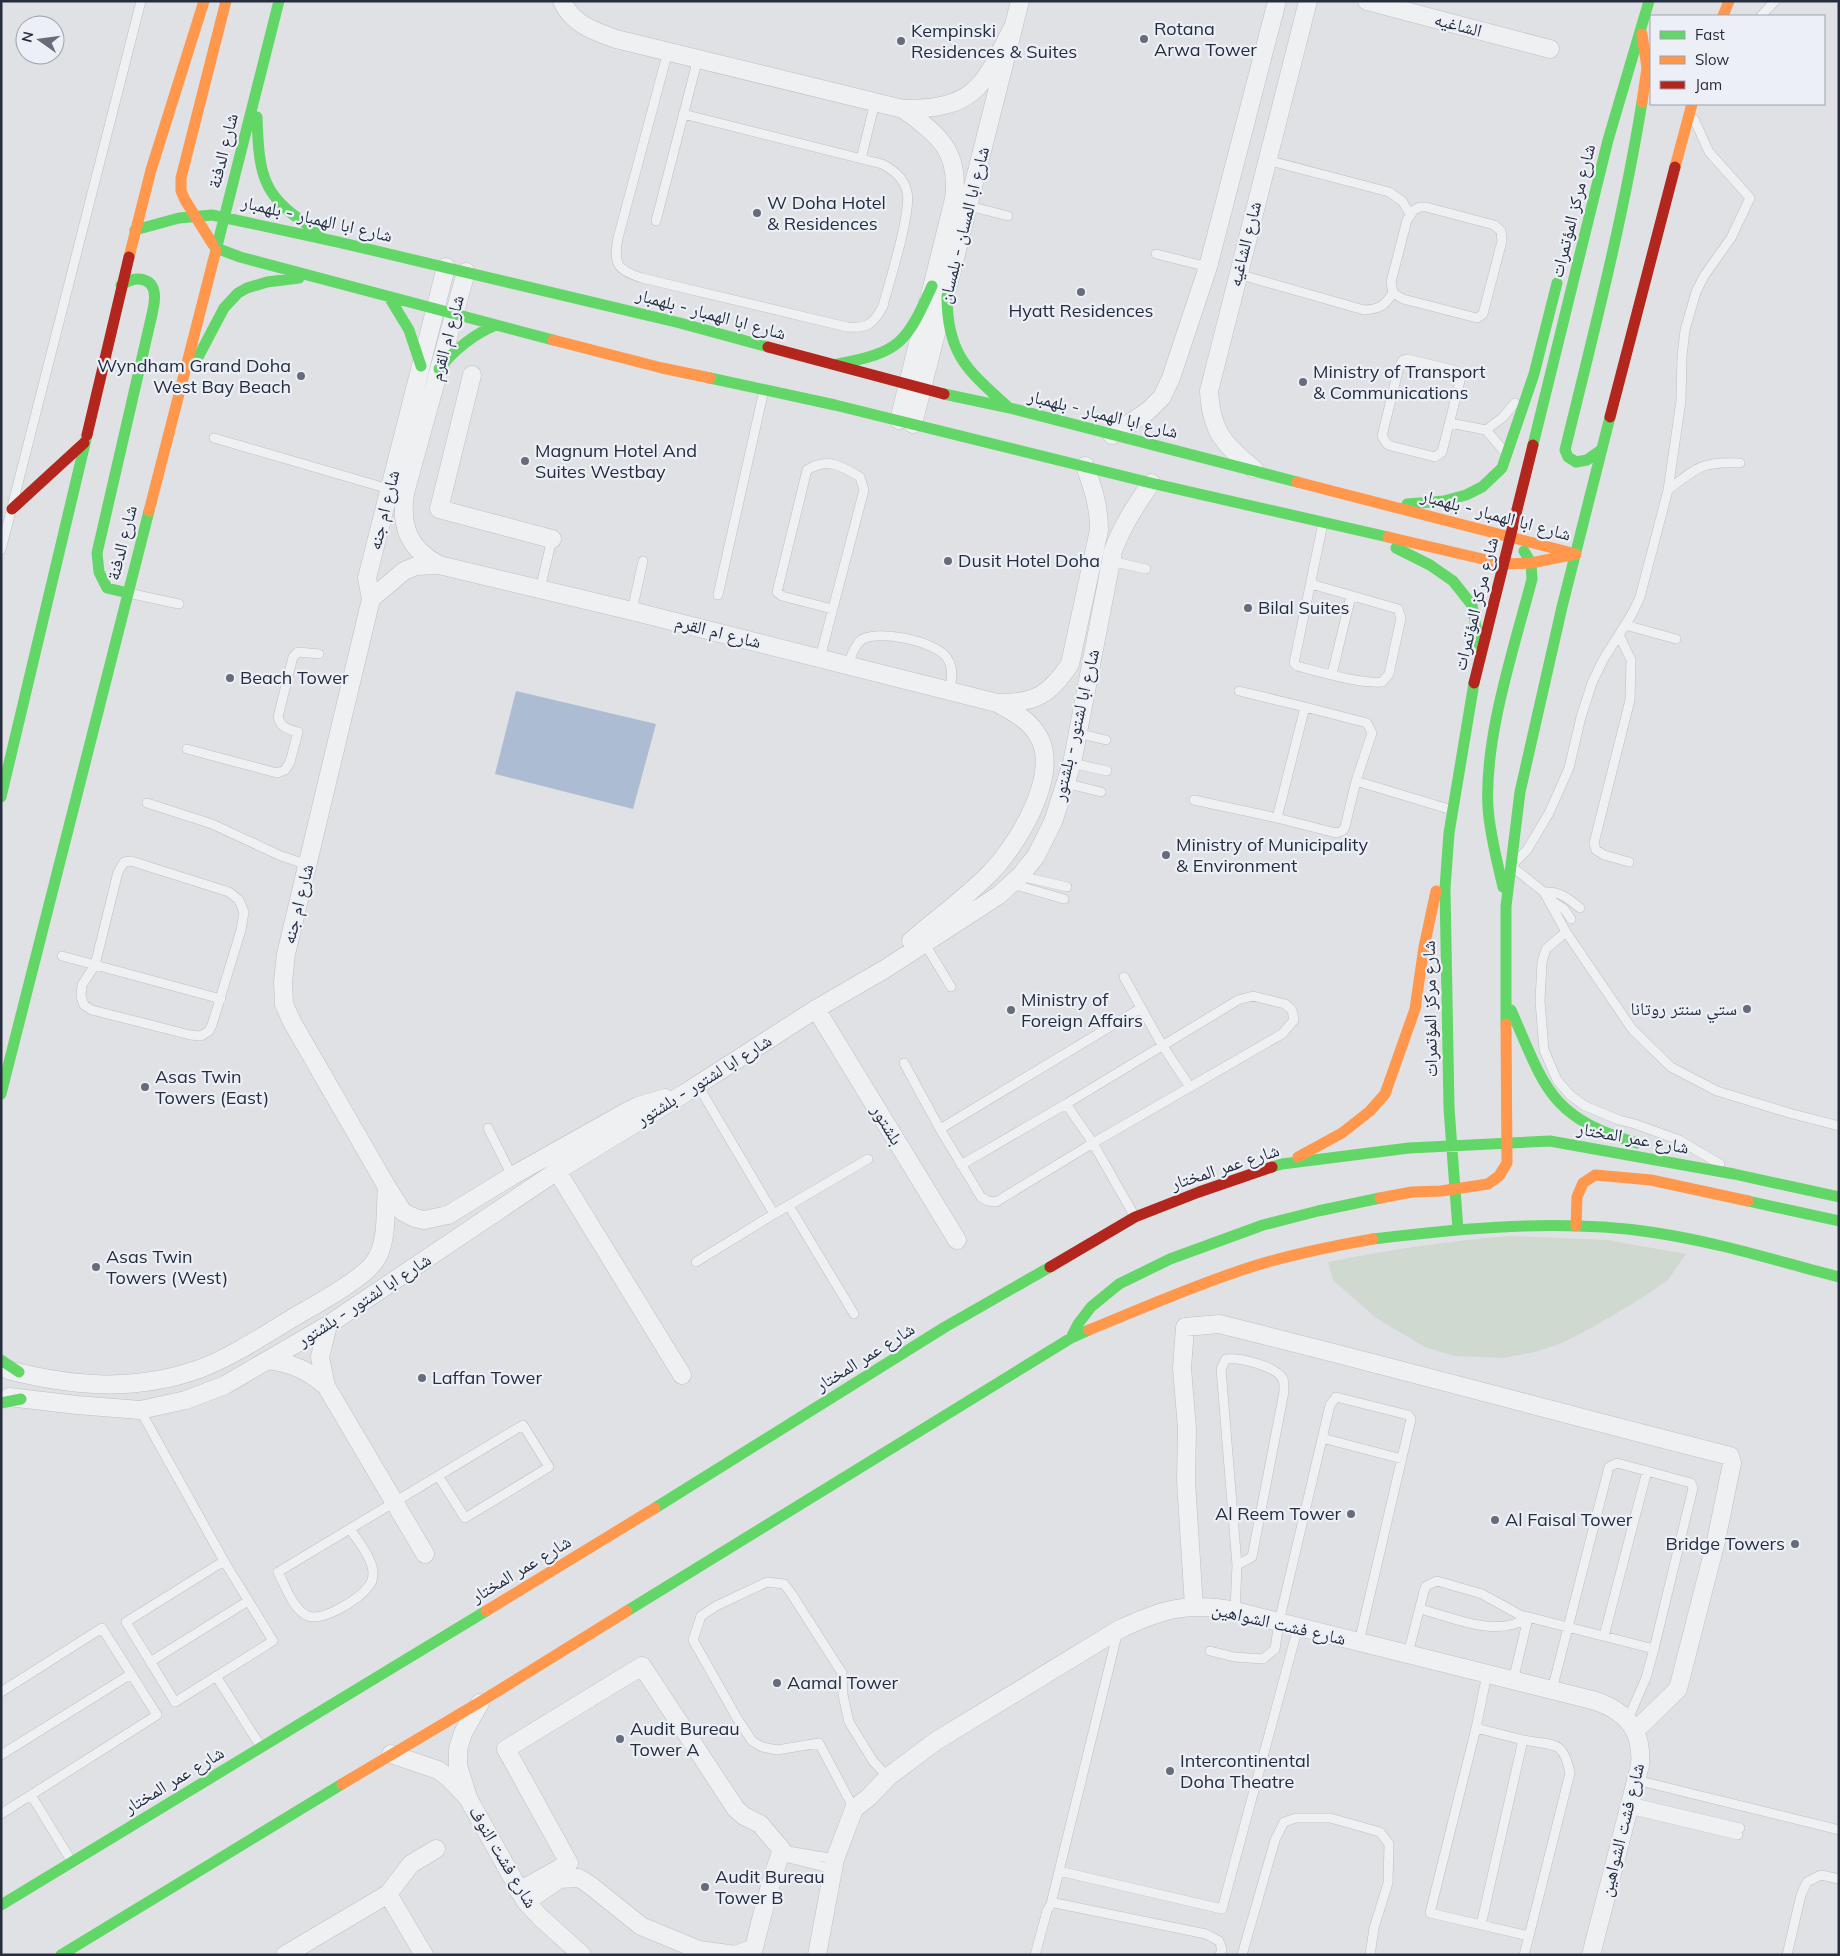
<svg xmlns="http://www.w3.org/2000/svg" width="1840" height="1956" viewBox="0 0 1840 1956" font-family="Mulish,'Noto Naskh Arabic',sans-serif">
<rect width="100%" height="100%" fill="#e0e1e5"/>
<!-- green -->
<path fill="#cfd9cf" d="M1509,1236L1607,1240L1686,1254L1668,1280L1642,1298L1593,1327L1562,1343L1535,1352L1503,1358L1454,1356L1425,1347L1376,1318L1333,1280L1328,1262C1388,1250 1448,1241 1509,1236Z"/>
<!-- water -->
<path fill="#acbcd3" d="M516,691L656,724L633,809L495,774Z"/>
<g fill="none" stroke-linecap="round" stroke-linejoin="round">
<!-- lane casing -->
<g stroke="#bebfc3" stroke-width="10">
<path id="lane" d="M1761,16L1775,1
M668,51L618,238C613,264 617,270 642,278L847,327C868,329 874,323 883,306C889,283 912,211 907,192C904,178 894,170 882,164L683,114
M1694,119L1709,152L1750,198L1731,238L1704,276L1696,292L1685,330L1682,356L1681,401L1668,490L1640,597L1632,614L1603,660L1592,683L1581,717L1569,768L1549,813L1527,850L1511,866L1544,892L1566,932L1632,1029L1671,1067L1717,1091L1789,1113L1839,1126
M861,159L875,102
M1267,160L1389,192L1402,201L1410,214
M969,206L1008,216
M1420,207H1426L1494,225L1501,231L1502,241L1483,314L1477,318L1403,299L1393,293L1391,282L1407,220L1414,210Z
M656,221L698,58
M1156,254L1208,267
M1238,274L1364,310C1380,309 1384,306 1393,293
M1407,359L1453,370L1460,374L1461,377L1443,448L1442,452L1435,457L1391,446L1387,444L1382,436L1399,367L1403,360Z
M1450,423L1486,430L1504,451
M1486,430L1502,418L1515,403
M214,438L389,489
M1668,490C1696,468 1702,461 1740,463
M1,550L141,1
M1111,561L1146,569
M1311,584L1398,609L1401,618L1389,674L1382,682C1359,684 1320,672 1297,666L1294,663L1323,523
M540,589L552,539
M128,593L179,604
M718,595L764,390
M632,611L643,561
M1625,625L1676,639
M1619,635L1631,660L1630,700L1594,843L1596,850L1604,855L1629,862
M820,658L864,490L860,477C842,466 827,457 807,470L777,592L782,596L832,609
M848,665C851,657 853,648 860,641C875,628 936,641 947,658C954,668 952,680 949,691
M1332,674L1351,596
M1239,691L1305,707
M1077,733L1106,740
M187,749L277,773L285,770L290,762L298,732C288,729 281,728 278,717L293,657L298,652L319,654
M1072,763L1107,771
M1356,781L1345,827L1342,831L1336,833L1277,818L1305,707L1367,723L1372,733L1356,781L1452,810
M1065,783L1101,792
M1194,800L1277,818
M147,803L212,824L281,856L308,865
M131,861L229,892L239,900L244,912L241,930L212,1025L209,1031L201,1036L190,1035L92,1010L84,1005L81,996L82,985L95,965L118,872L124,862Z
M1020,876L1067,887
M1012,884L1064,899
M1544,892C1560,891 1568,898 1580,908
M1549,899L1564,909L1571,919
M1566,932L1546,949L1542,962L1540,1001L1544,1050L1557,1080L1570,1095L1585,1106L1619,1120L1635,1124L1679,1140L1720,1164
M925,944L951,987
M62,956L221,999
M1124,977L1162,1045L1190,1087
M904,1063L940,1129
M697,1084L774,1214L868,1159
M488,1128L512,1176
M961,1165L1066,1104
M789,1206L854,1314
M1135,1217L1093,1143L1066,1104L1238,1000L1253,996L1285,1004L1292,1010L1294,1020L1282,1034L1093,1143L996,1202L988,1201L981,1197L940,1129L1141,1008
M696,1262L774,1214
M140,1410L224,1561
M1322,1438L1402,1459
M350,1529C358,1541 373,1559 373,1573C373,1578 372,1583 368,1587C359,1599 323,1622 308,1616C293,1610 285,1585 278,1572L523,1425L549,1467L465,1518L439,1477
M224,1561L273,1641L175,1702L126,1622Z
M1420,1609C1455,1618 1495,1638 1528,1618
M1235,1611L1237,1565L1221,1369L1226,1359C1240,1357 1275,1366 1283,1379C1284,1382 1284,1388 1284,1392L1252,1557L1237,1565
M1118,1631L1059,1871L1222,1909L1298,1627
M1604,1636L1647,1471
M1210,1651L1234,1657L1263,1659L1275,1649L1279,1622L1330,1405L1336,1397L1408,1415L1411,1419L1359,1642
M1408,1654L1424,1591L1426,1586L1437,1581L1482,1594L1520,1615L1654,1649
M150,1662L248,1601
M216,1676L261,1747
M1513,1681L1528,1618
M1552,1690L1609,1467L1617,1463L1691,1483L1693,1488L1654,1649L1646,1678L1628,1719
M1,1692L102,1628L157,1715L1,1814
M1476,1728L1487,1674
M1523,1740C1554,1746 1563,1739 1570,1773L1529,1936
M1,1755L131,1674
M1636,1780L1839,1830
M31,1795L72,1862
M1630,1802L1740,1828
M854,1809L819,1743L777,1750L762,1747L752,1741L737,1718L693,1640L701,1616L716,1606L767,1582L784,1584L791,1593L842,1673L843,1695L849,1722L873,1761L888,1777
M1629,1809L1738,1835
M782,1850L835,1859
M780,1856L833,1869
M1051,1904L1059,1871
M1481,1925L1523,1740L1476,1728L1430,1913L1529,1936L1524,1955
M1035,1955L1047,1911L1051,1904L1055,1903L1206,1934L1219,1941L1222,1949L1220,1955
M1242,1955L1275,1840L1284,1822L1296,1818H1330L1380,1832L1389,1844L1388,1883L1374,1928L1370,1955
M1787,1955L1801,1895L1807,1882L1821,1875L1839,1879"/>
</g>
<!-- street casing -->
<g stroke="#bebfc3" stroke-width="19">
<path id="street" d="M562,1C572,24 594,31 616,39L903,109C977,109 984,85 1014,25
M1367,1L1550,49
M446,267L367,578L371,599L286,954L283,982L284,1004L292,1022L387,1187L403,1212L415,1218L424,1220L448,1215L512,1176L626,1112L638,1106L665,1098
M472,375L439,509L552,539
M899,420L954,199C960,151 939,135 903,109
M913,424L1020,1
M1112,435L1148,411L1162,397L1171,378L1208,267L1277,1
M1254,469C1224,445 1211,431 1209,391L1308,1
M439,565C409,549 400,527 405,493L466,272
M371,599L404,571L416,566L439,565L632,611L997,703C1014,712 1031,721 1040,739C1059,778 1015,850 986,877C963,900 936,919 911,941
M1000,703C1036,703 1050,694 1070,664L1099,530C1099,506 1093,488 1085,466
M816,1009L957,1240
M557,1171L682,1375
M328,1325L320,1357L326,1386L425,1554
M269,1360C294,1364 307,1370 326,1386
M8,1370C74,1387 137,1392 202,1368C237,1354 269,1332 301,1313C319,1303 365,1277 375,1261C388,1243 385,1209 387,1187
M9,1397L77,1405L140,1410L186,1400L225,1385L328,1325L557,1171L685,1093L816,1009L885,969L999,895L1020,876L1036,856L1053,822L1072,763L1113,551C1122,526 1136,505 1151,483
M1194,1607L1186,1481L1187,1429L1182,1368L1185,1327L1219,1324C1390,1366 1559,1413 1730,1456L1732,1463L1716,1541L1678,1689L1635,1731
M480,1703L463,1733L458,1749V1766L469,1800L526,1902L541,1918L582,1955
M391,1754L438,1770L450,1779L466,1796
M519,1891L569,1863L506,1749L642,1666L736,1809L744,1816L760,1824L782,1850C770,1882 762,1915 754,1948L736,1955L699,1950L641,1926L590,1885L579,1878L559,1879L526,1902
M388,1894L411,1864L436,1849
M285,1955L388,1894L424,1955
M817,1955L835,1859L854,1809L869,1797L888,1777L936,1741L1118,1630C1160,1610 1187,1601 1235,1611L1596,1701C1627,1712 1643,1731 1640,1765L1591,1955"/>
</g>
<!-- lane -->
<use href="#lane" stroke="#eff0f2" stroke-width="9"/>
<!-- street -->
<use href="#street" stroke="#eff0f2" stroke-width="18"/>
<!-- fast -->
<path stroke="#63d668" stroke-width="11" d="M257,117C259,180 263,198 319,232
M135,230L179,218L212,215L338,242L680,323L768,347
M212,243L216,248L240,257L553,340
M216,250L279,1
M121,285C128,281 136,277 144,280C161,285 153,310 150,323L97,553L99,572L107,588L128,593
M947,296C947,354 967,370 1008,407
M389,297L409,330L421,366
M195,363L224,308L238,293L247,288L267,282L299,278
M838,364C901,352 906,343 932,286
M439,369C455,349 472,335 496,325
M710,378L835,405L1151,483L1388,537
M944,394L1010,408L1297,482
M1533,445L1608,140L1649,1
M1601,450L1587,460L1576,462L1568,457L1565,450C1593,335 1623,220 1642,102
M1407,504L1444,501L1466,495L1482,487L1502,468L1534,374L1557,283
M1396,548L1430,565L1453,581L1472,605L1479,644
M1,797L87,435
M1503,887C1497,861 1490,835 1488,808C1484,737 1514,648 1532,579L1531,563L1524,551
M1511,1010C1545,1087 1549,1118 1637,1143
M1506,1024V906L1520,792L1562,607L1610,417
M1,1094L149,511
M1272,1167L1282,1164L1409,1148L1550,1141L1734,1174L1839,1197
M1748,1201L1839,1221
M1458,1230L1449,1108L1445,888L1449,833L1474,683
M1373,1239C1464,1228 1559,1219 1650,1232C1714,1241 1777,1261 1839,1277
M1071,1338L1078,1324L1091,1307L1119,1284L1170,1259L1263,1225L1318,1211L1380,1198
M1,1360L19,1372
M1,1403L21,1399
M655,1508L945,1327L1050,1267
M627,1611L1071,1338L1089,1330
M1,1905L486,1611
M61,1955L342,1784"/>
<!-- slow -->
<path stroke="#ff974d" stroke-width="11" d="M1723,16L1729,1
M1642,102L1647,68L1642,34
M1675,167L1692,104
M212,243L185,200L181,191V178L226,1
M129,257L151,170L204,1
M553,340L662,368L710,378
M1297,482L1572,553
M149,511L216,250
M1388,537L1504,564L1531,563L1576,554
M1298,1157L1342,1133L1370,1111L1385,1094L1415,1009L1424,947L1436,891
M1380,1198L1412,1192L1441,1191L1488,1184L1499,1176L1507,1163L1506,1024
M1576,1226L1577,1197L1583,1183L1595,1175L1651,1180L1748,1201
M1089,1330C1143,1308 1197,1284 1254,1266C1293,1254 1333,1246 1373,1239
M486,1611L655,1508
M342,1784L480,1702L627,1611"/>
<!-- jam -->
<path stroke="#b3261e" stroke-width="11" d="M768,347L944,394
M1610,417L1675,167
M87,435L129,257
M12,509L84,443
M1474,683L1533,445
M1050,1267L1135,1217L1199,1192L1272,1167"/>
</g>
<!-- markers -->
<g fill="#666c79" stroke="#ecf0f6" stroke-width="2">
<circle cx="1144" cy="39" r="5"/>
<circle cx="901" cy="41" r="5"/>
<circle cx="757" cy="213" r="5"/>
<circle cx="1081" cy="292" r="5"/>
<circle cx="301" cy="376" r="5"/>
<circle cx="1303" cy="382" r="5"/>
<circle cx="525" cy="461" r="5"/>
<circle cx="948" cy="561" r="5"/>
<circle cx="1248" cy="608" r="5"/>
<circle cx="230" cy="678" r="5"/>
<circle cx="1166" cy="855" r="5"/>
<circle cx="1747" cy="1009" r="5"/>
<circle cx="1011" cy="1010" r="5"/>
<circle cx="145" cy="1087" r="5"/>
<circle cx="96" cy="1267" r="5"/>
<circle cx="422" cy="1378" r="5"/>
<circle cx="1351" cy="1514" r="5"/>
<circle cx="1495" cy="1520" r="5"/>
<circle cx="1795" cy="1544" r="5"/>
<circle cx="777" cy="1683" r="5"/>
<circle cx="620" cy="1739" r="5"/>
<circle cx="1170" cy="1771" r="5"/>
<circle cx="705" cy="1887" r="5"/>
</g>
<g text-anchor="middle" stroke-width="4.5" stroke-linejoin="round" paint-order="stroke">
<!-- street labels -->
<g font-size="18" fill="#252d3f" stroke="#ecf0f6">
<text transform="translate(1458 25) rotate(15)" y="6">الشاغيه</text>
<text transform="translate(223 151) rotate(-76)" y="6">شارع الدفنة</text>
<text transform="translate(1573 211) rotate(-76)" y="6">شارع مركز المؤتمرات</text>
<text transform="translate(317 219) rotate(13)" y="6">شارع ابا الهمبار - بلهمبار</text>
<text transform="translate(964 225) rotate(-76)" y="6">شارع ابا المسان - بلمسان</text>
<text transform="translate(1245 244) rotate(-76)" y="6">شارع الشاغيه</text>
<text transform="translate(711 314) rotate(15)" y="6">شارع ابا الهمبار - بلهمبار</text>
<text transform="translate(447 338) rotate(-75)" y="6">شارع ام القرم</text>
<text transform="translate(1103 414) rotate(14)" y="6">شارع ابا الهمبار - بلهمبار</text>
<text transform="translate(384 510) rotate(-76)" y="6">شارع ام جنه</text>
<text transform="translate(1496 515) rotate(15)" y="6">شارع ابا الهمبار - بلهمبار</text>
<text transform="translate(122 543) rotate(-76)" y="6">شارع الدفنة</text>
<text transform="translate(1476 604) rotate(-76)" y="6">شارع مركز المؤتمرات</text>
<text transform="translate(718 632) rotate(14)" y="6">شارع ام القرم</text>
<text transform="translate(1076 725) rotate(-77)" y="6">شارع ابا لشتور - بلشتور</text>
<text transform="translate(298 904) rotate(-76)" y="6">شارع ام جنه</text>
<text transform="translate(1430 1009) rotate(-91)" y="6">شارع مركز المؤتمرات</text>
<text transform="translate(704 1080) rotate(-32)" y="6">شارع ابا لشتور - بلشتور</text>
<text transform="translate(887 1125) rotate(59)" y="6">بلشتور</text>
<text transform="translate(1633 1138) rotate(10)" y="6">شارع عمر المختار</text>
<text transform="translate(1225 1167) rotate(-18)" y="6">شارع عمر المختار</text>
<text transform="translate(364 1300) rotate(-33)" y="6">شارع ابا لشتور - بلشتور</text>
<text transform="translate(865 1357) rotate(-32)" y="6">شارع عمر المختار</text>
<text transform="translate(521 1569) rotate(-31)" y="6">شارع عمر المختار</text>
<text transform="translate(1279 1624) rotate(13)" y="6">شارع فشت الشواهين</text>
<text transform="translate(174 1780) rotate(-31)" y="6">شارع عمر المختار</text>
<text transform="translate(1622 1830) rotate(-76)" y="6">شارع فشت الشواهين</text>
<text transform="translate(503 1857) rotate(59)" y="6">شارع فشت النوف</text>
</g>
<!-- poi labels -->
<g font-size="18" fill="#252d3f" stroke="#ecf0f6" text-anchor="start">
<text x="1154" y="35">Rotana<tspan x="1154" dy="21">Arwa Tower</tspan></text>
<text x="911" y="37">Kempinski<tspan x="911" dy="21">Residences &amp; Suites</tspan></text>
<text x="767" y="209">W Doha Hotel<tspan x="767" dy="21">&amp; Residences</tspan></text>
<text x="1081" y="317" text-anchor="middle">Hyatt Residences</text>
<text x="291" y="372" text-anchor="end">Wyndham Grand Doha<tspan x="291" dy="21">West Bay Beach</tspan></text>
<text x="1313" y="378">Ministry of Transport<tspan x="1313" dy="21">&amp; Communications</tspan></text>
<text x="535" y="457">Magnum Hotel And<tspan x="535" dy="21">Suites Westbay</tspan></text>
<text x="958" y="567">Dusit Hotel Doha</text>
<text x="1258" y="614">Bilal Suites</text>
<text x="240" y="684">Beach Tower</text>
<text x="1176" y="851">Ministry of Municipality<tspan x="1176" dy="21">&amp; Environment</tspan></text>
<text x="1021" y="1006">Ministry of<tspan x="1021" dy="21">Foreign Affairs</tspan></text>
<text x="1737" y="1015" text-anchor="end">ستي سنتر روتانا</text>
<text x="155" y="1083">Asas Twin<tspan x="155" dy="21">Towers (East)</tspan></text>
<text x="106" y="1263">Asas Twin<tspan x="106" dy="21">Towers (West)</tspan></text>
<text x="432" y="1384">Laffan Tower</text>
<text x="1341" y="1520" text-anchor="end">Al Reem Tower</text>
<text x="1505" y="1526">Al Faisal Tower</text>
<text x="1785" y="1550" text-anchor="end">Bridge Towers</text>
<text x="787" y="1689">Aamal Tower</text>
<text x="630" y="1735">Audit Bureau<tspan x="630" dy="21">Tower A</tspan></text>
<text x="1180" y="1767">Intercontinental<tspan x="1180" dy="21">Doha Theatre</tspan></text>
<text x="715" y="1883">Audit Bureau<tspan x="715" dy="21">Tower B</tspan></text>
</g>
</g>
<!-- border -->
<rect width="1840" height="1956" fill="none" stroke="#252d3f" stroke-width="5"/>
<!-- legend -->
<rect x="1650" y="15" width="175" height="90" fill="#ecf0f6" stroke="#9ca2ad"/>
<rect x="1660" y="31" width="25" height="8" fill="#63d668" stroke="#9ca2ad"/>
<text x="1695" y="40" font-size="15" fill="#252d3f">Fast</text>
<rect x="1660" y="56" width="25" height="8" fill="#ff974d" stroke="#9ca2ad"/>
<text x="1695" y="65" font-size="15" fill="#252d3f">Slow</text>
<rect x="1660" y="81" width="25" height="8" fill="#b3261e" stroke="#9ca2ad"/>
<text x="1695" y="90" font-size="15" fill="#252d3f">Jam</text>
<!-- north arrow -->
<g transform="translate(40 40) rotate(284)"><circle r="24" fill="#ecf0f6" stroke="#9ca2ad"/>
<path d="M0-4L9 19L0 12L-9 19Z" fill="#666c79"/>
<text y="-8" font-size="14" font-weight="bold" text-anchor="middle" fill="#252d3f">N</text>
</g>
</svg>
